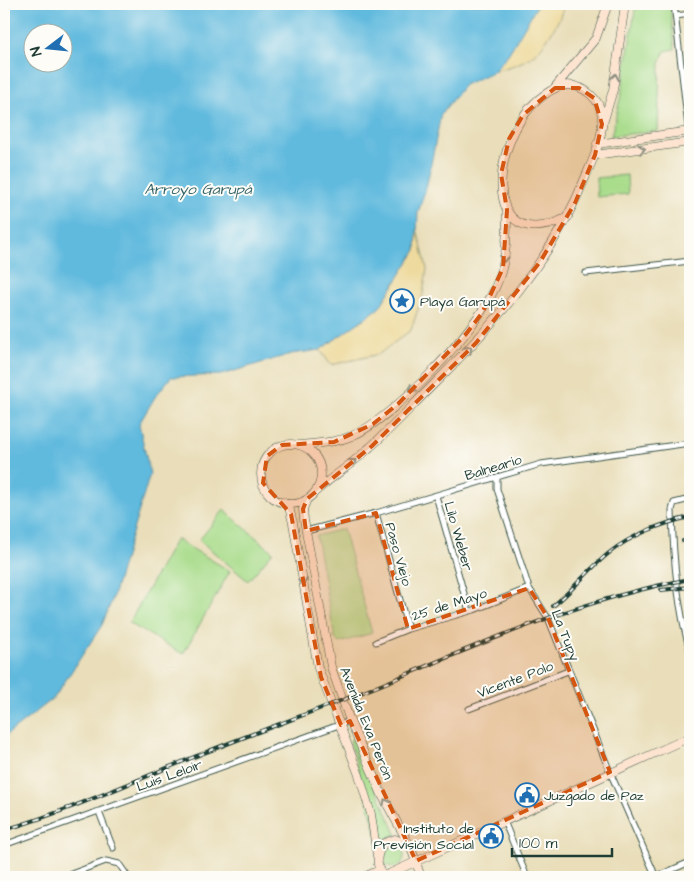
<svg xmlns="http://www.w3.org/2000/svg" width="694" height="881" viewBox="0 0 694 881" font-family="'Architects Daughter',sans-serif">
<rect width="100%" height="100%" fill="#fdfcf7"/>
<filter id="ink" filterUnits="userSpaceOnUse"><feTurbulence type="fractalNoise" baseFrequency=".02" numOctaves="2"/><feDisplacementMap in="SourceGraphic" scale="10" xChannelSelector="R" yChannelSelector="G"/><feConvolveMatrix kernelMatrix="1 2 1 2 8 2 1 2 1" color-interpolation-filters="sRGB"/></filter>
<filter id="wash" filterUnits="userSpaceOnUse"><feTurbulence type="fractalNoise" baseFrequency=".0096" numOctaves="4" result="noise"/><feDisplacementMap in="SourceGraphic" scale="20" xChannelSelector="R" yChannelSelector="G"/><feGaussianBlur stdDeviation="1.12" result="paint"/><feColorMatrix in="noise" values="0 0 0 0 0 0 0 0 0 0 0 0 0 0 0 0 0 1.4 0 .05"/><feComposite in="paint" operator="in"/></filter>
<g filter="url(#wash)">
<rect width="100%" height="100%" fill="#e9deb9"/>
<!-- green -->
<path fill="#a9dc8b" stroke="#648c60" d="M636,4H670L675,49L665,51L660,63L658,131L611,136L621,95Z
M627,175L628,194L597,197L596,178Z
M224,510L273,552L248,581L199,540Z
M343,529L372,633L339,643L335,639L316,536Z
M176,539L230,571L183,654L129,623Z
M352,739H354L397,836H391L379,842L350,741Z
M382 856a11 11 0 1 1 22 0a11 11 0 1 1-22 0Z"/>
<!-- sand -->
<path fill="#eeda9e" stroke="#868c69" d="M538,4H564C562,14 557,24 551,33C535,59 524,63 494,71L509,53Z
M417,229L427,269L423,294L411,330L379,354L331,365L320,350L379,308L416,250Z"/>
<!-- water -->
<path fill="#60bade" stroke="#407c89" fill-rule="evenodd" d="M4,4H538L509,53L494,71L464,85L441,114L427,184L418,213L416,250L379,308L320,350L291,354L221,375L171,377L155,397L139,424L150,474L112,600L102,625L54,698L4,737C4,717 11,675 4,659ZM32,32H62V62H32Z"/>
</g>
<g filter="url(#ink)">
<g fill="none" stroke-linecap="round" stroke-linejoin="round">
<!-- street casing -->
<g stroke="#3d5548" stroke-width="7">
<path id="street" d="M674,4L690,144
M676,16L690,14
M586,273L690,261
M497,478V489L529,588L548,618L610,772L656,877
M436,496L469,611
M690,499L674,503L672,510C673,554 678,609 690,651
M376,513L408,629
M306,531L376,513L541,464L690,443
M376,642L408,629L474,610L529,588
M469,709L568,671
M99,812L113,848
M504,821L527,877
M4,845L350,721
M63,877L106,861L119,864L128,877
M655,877L690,862"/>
</g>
<!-- secondary casing -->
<g stroke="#3d5548" stroke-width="9">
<path id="secondary" d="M555,87L596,38L608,4
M604,120L613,90L625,4
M597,144L690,131
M595,155L690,142
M261 474a30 30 0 1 1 60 0a30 30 0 1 1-60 0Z
M300,445C318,443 335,443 352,436C395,417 476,331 495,288C507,263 507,237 507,210
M315,492C331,477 351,465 368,449C390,430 410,408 430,388C493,325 552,261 585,178C593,159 604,137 602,116C600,99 585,86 568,85C559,85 551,90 544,95C489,134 478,262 568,217
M307,499L303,509L304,520L331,667L350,721L382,795L411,848L421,877
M284,502L289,507L293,523L318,668L359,775L371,814L377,856
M364,877L379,870
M382,877L690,737
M383,877C376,865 375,855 384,843L395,839L409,845"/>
</g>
<!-- street -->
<use href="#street" stroke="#fff" stroke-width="5"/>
<!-- secondary -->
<use href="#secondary" stroke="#fde4d0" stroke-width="8"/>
<!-- rail casing -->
<g stroke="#1f3d34" stroke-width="4">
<path id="rail" d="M683,541L690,540
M661,590L690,587
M553,606C573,590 589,569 609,553C631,535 663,523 690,517
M4,830C72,810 138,779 204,753C271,726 339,703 405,675C498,636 591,597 690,579"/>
</g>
<!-- rail -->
<use href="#rail" stroke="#fdfcf7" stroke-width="2" stroke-dasharray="5.5" stroke-linecap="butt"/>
</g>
<!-- one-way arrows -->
<defs><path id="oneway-chevron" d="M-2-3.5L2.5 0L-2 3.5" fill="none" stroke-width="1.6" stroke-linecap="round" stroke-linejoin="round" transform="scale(1.25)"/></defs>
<g stroke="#8e9082">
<use href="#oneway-chevron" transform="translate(615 77) rotate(-80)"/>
<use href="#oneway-chevron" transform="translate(642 149) rotate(-8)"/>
<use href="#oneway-chevron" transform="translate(504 259) rotate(100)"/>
<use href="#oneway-chevron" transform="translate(469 349) rotate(-45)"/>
<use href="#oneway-chevron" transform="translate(412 389) rotate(134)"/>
<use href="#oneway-chevron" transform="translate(353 462) rotate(-37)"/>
<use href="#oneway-chevron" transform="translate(303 582) rotate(81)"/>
<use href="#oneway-chevron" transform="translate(386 802) rotate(-118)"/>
</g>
</g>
<!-- marked area -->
<path fill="#d45610" fill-opacity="0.2" stroke="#d45610" stroke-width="4" stroke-dasharray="10 6" stroke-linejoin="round" d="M555,88H579L594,98L602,124L595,155L575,203L540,262L476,343L372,446L307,499L303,509L306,531L376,513L408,629L529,588L548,618L610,772L416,861L350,721L341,725L321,677L291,514L263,483L267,456L282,445L334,442L373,424L398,404L466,334L482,313L503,268L507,210L501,174L509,139L523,115Z"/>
<!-- icons -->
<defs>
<g id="sight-ring" transform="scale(1.25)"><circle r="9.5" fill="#fdfcf7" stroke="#1f6fb2" stroke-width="1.5"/><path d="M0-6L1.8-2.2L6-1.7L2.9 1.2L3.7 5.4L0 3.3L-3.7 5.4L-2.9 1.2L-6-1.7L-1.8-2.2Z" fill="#1f6fb2"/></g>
<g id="civic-ring" transform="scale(1.25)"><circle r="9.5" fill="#fdfcf7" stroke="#1f6fb2" stroke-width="1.5"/><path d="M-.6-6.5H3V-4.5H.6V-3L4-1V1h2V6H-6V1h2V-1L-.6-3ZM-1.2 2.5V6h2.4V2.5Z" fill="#1f6fb2"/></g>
</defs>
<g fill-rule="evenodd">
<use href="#sight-ring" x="402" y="301"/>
<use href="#civic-ring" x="527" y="795"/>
<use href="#civic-ring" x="491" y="836"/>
</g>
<g text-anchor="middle" stroke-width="4" stroke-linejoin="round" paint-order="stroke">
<!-- poi labels -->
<g font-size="14" fill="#1f3d34" stroke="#fdfcf7" text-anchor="start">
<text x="420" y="306">Playa Garupá</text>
<text x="544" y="800">Juzgado de Paz</text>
<text x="474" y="833" text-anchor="end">Instituto de<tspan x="474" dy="16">Previsión Social</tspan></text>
</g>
<!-- street labels -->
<g font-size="14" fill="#1f3d34" stroke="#fdfcf7">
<text transform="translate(493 467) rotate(-17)" y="5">Balneario</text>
<text transform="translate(459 536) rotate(74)" y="5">Lilo Weber</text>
<text transform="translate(399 554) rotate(74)" y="5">Paso Viejo</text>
<text transform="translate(449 604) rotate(-18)" y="5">25 de Mayo</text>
<text transform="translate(566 635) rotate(68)" y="5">La Tupy</text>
<text transform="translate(515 679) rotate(-21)" y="5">Vicente Polo</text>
<text transform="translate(367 723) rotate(68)" y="5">Avenida Eva Perón</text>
<text transform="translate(169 775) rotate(-20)" y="5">Luis Leloir</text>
</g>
<!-- water labels -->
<g font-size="15" font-style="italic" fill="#326267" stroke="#fdfcf7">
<text x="198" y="194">Arroyo Garupá</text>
</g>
</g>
<!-- margin -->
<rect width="694" height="881" fill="none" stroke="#fdfcf7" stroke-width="20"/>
<!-- north arrow -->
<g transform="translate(48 48) rotate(254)"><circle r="24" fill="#fdfcf7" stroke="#a4b0a9"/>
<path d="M0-4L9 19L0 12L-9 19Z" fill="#1f6fb2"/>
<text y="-8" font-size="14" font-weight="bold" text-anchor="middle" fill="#1f3d34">N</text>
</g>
<!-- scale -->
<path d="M512 848v8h100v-8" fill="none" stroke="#1f3d34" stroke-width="2.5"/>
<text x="519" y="848" font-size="15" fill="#1f3d34" stroke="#fdfcf7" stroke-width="4" paint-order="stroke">100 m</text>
</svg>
